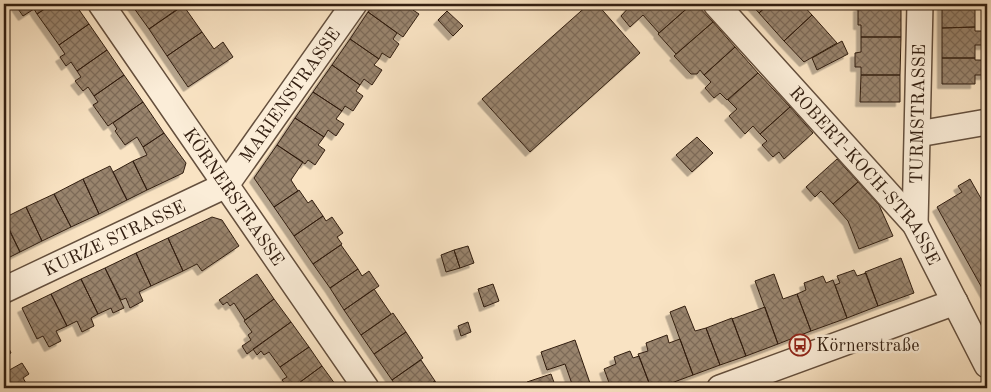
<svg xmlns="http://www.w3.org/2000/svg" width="991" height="392" viewBox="0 0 991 392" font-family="'Old Standard TT',serif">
<defs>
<pattern id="building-cross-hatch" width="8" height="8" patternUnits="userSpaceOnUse" patternTransform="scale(1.25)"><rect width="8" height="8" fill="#99846d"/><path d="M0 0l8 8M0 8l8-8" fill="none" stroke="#7d6b58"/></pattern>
<filter id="shadow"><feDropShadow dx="-4.5" dy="4.5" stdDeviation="0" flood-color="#0004"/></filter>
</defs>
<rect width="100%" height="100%" fill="#f9e3c3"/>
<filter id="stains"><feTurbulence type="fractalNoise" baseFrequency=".004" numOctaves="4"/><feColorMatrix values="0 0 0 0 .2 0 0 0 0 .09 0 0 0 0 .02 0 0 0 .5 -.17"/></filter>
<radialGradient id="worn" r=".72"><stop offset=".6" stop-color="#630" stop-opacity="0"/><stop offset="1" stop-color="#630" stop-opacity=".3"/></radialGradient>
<!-- building -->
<path fill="url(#building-cross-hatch)" stroke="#321e10" filter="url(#shadow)" d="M18,4H52L37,14L34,9L23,16L16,6Z
M52,4H75L89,24L59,45L37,14Z
M131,4H177L180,8L149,29Z
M374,4H417L413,10L419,14L403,37L368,12Z
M589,4H597L640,53L530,152L482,99Z
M632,4H692L659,33L643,15L630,27L621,16Z
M692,4H696L713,22L676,54L658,34Z
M751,4H769L759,13Z
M769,4H802L812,15L784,41L759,13Z
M861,4H901V37H861V25H858V7H861Z
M942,4H975V27L942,28Z
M183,5L202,32L167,56L149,29Z
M447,11L463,26L453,36L438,20Z
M368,12L397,33L393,39L399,44L390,58L382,53L379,59L350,39Z
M812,15L837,43L804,62L784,41Z
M713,22L735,47L704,75L700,70L697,74H691L674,56Z
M89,24L107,50L77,71L71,62L66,66L60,57L65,54L59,45Z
M975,27V31H987V45H975V58H942V28Z
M202,32L214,49L223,42L233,57L188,87L167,56Z
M861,37H901L900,75H861V67H855V53L861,52Z
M350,39L379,59L374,65L382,70L372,85L364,79L360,85L332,65Z
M842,41L848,54L817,70L812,58Z
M735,47L758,73L727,100L720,93L714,98L705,88L711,82L704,75Z
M107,50L124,75L94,96L88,87L83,91L75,81L81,77L77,71Z
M942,58H975V60H987V75H975V84H942Z
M332,65L360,85L356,91L363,96L353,111L345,106L342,111L313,92Z
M758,73L790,107L760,134L753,126L745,134L729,116L737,109L728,100Z
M124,75L143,102L108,126L93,105L98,102L94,96Z
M861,75H900V102H860Z
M313,92L342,111L336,119L344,124L336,136L328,130L324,137L295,118Z
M143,102L164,133L143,147L137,137L125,145L115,131L117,129L113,123Z
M790,107L813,133L784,159L779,152L773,157L762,145L767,141L760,134Z
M295,118L324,137L318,145L325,150L315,165L308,160L305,164L277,145Z
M164,133L186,163L183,173L147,190L133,161L147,155L143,147Z
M697,137L713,153L692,172L676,155Z
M277,145L303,162L291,180L298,191L274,207L254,178Z
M837,159L858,182L833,204L821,191L815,197L806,187Z
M133,161L147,190L127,200L113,172Z
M110,166L127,200L99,214L83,179Z
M83,179L99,214L71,227L54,194Z
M970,179L987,209V297L937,207L962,192L958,186Z
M858,182L879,205L893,236L859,249L848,221L833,204Z
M299,190L308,203L312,200L323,216L294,236L274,207Z
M54,194L71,227L42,241L26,207Z
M26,207L42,241L20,252L4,218Z
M323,216L326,221L332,217L343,233L337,237L342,244L313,264L294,236Z
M212,217L222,220L239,246L202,271L197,264L183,271L168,238Z
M4,220L20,252L4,260Z
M168,238L183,271L151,286L136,253Z
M341,245L358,269L330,288L313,264Z
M468,246L474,263L460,268L454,250Z
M454,250L460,268L446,272L441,255Z
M136,253L151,286L139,292L143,301L130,308L126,298L121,300L105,268Z
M901,258L914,293L878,306L865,272Z
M105,268L124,308L113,313L111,308L98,314L81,279Z
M358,269L362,276L369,271L379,286L344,310L330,288Z
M854,270L857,276L866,273L878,306L847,318L835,285L840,283L837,276Z
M257,274L274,299L245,320L234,303L230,306L227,302L223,305L219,300Z
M774,274L783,299L797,294L811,331L778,344L755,281Z
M823,276L826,283L833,280L847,318L811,331L797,294L806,290L804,283Z
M81,279L98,314L91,318L94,326L82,332L77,321L67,326L51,294Z
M493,284L499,301L484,307L478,289Z
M374,289L391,314L361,335L344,310Z
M51,294L67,326L56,331L61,341L49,347L43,336L37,339L22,308Z
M274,299L291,322L247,354L242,346L251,340L248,335L252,332L244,321Z
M685,306L695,331L706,328L720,365L693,375L670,312Z
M765,307L778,344L746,356L732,319Z
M393,313L406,332L374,354L361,335Z
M732,318L746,356L720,365L706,328Z
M291,322L309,347L280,367L269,352L264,355L261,351L257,355L253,349Z
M468,322L471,332L461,336L458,326Z
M406,332L423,358L392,380L374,354Z
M667,335L669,343L680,339L693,375L658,388H651L638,354L648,351L646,343Z
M4,338L11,353L4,356Z
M575,340L591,386V388H561L572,384L565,364L547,370L541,352Z
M309,347L322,366L292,388H281L286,385L282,380L287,377L280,367Z
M630,351L633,358L639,356L651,388H611L604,369L616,364L614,357Z
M421,360L435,381L424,388H397L392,380Z
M22,363L29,374L23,378L29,388H4V373Z
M322,366L338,388H292Z
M551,374L556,388H529L527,382Z
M435,381L440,388H424Z"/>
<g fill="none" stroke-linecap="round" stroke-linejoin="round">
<!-- minor casing -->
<g stroke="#644f3d" stroke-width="28">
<g id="minor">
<path id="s1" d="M101,4L366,388"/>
<path id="s2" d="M716,4L915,224L987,365"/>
<path d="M918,134L987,122"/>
<path id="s3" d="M915,224L920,4"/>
<path id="s4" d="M4,290L226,185L354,4"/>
<path d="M720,388L955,302"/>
</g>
</g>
<!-- minor -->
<use href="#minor" stroke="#fbedd8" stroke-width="25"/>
</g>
<!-- icons -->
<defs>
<g id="bus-ring" transform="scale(1.125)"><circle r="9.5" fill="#fbedd8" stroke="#8f2418" stroke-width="1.5"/><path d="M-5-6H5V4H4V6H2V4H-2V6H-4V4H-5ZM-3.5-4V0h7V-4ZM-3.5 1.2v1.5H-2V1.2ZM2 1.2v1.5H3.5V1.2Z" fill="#8f2418"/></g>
</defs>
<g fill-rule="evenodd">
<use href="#bus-ring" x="800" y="345"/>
</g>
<g text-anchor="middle" stroke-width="5" stroke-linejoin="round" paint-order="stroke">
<!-- street labels -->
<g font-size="18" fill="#321e10" stroke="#fbedd8">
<text dy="6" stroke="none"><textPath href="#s4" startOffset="356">MARIENSTRASSE</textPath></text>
<text dy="6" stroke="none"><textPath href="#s3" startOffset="110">TURMSTRASSE</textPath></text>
<text dy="6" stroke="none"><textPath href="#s2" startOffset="228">ROBERT-KOCH-STRASSE</textPath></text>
<text dy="6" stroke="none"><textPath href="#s1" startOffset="234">KÖRNERSTRASSE</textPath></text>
<text dy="6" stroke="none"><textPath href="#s4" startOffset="122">KURZE STRASSE</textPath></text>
</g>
<!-- poi labels -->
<g font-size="18" fill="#321e10" stroke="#fbedd8" text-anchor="start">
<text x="816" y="351">Körnerstraße</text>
</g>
</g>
<!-- margin -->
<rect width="991" height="392" fill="none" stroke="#f9e3c3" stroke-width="20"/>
<rect x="5" y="5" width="981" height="382" fill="none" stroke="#321e10" stroke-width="2.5"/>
<rect x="10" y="10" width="971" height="372" fill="none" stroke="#321e10"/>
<rect width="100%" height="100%" filter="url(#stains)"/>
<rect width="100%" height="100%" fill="url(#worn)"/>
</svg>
